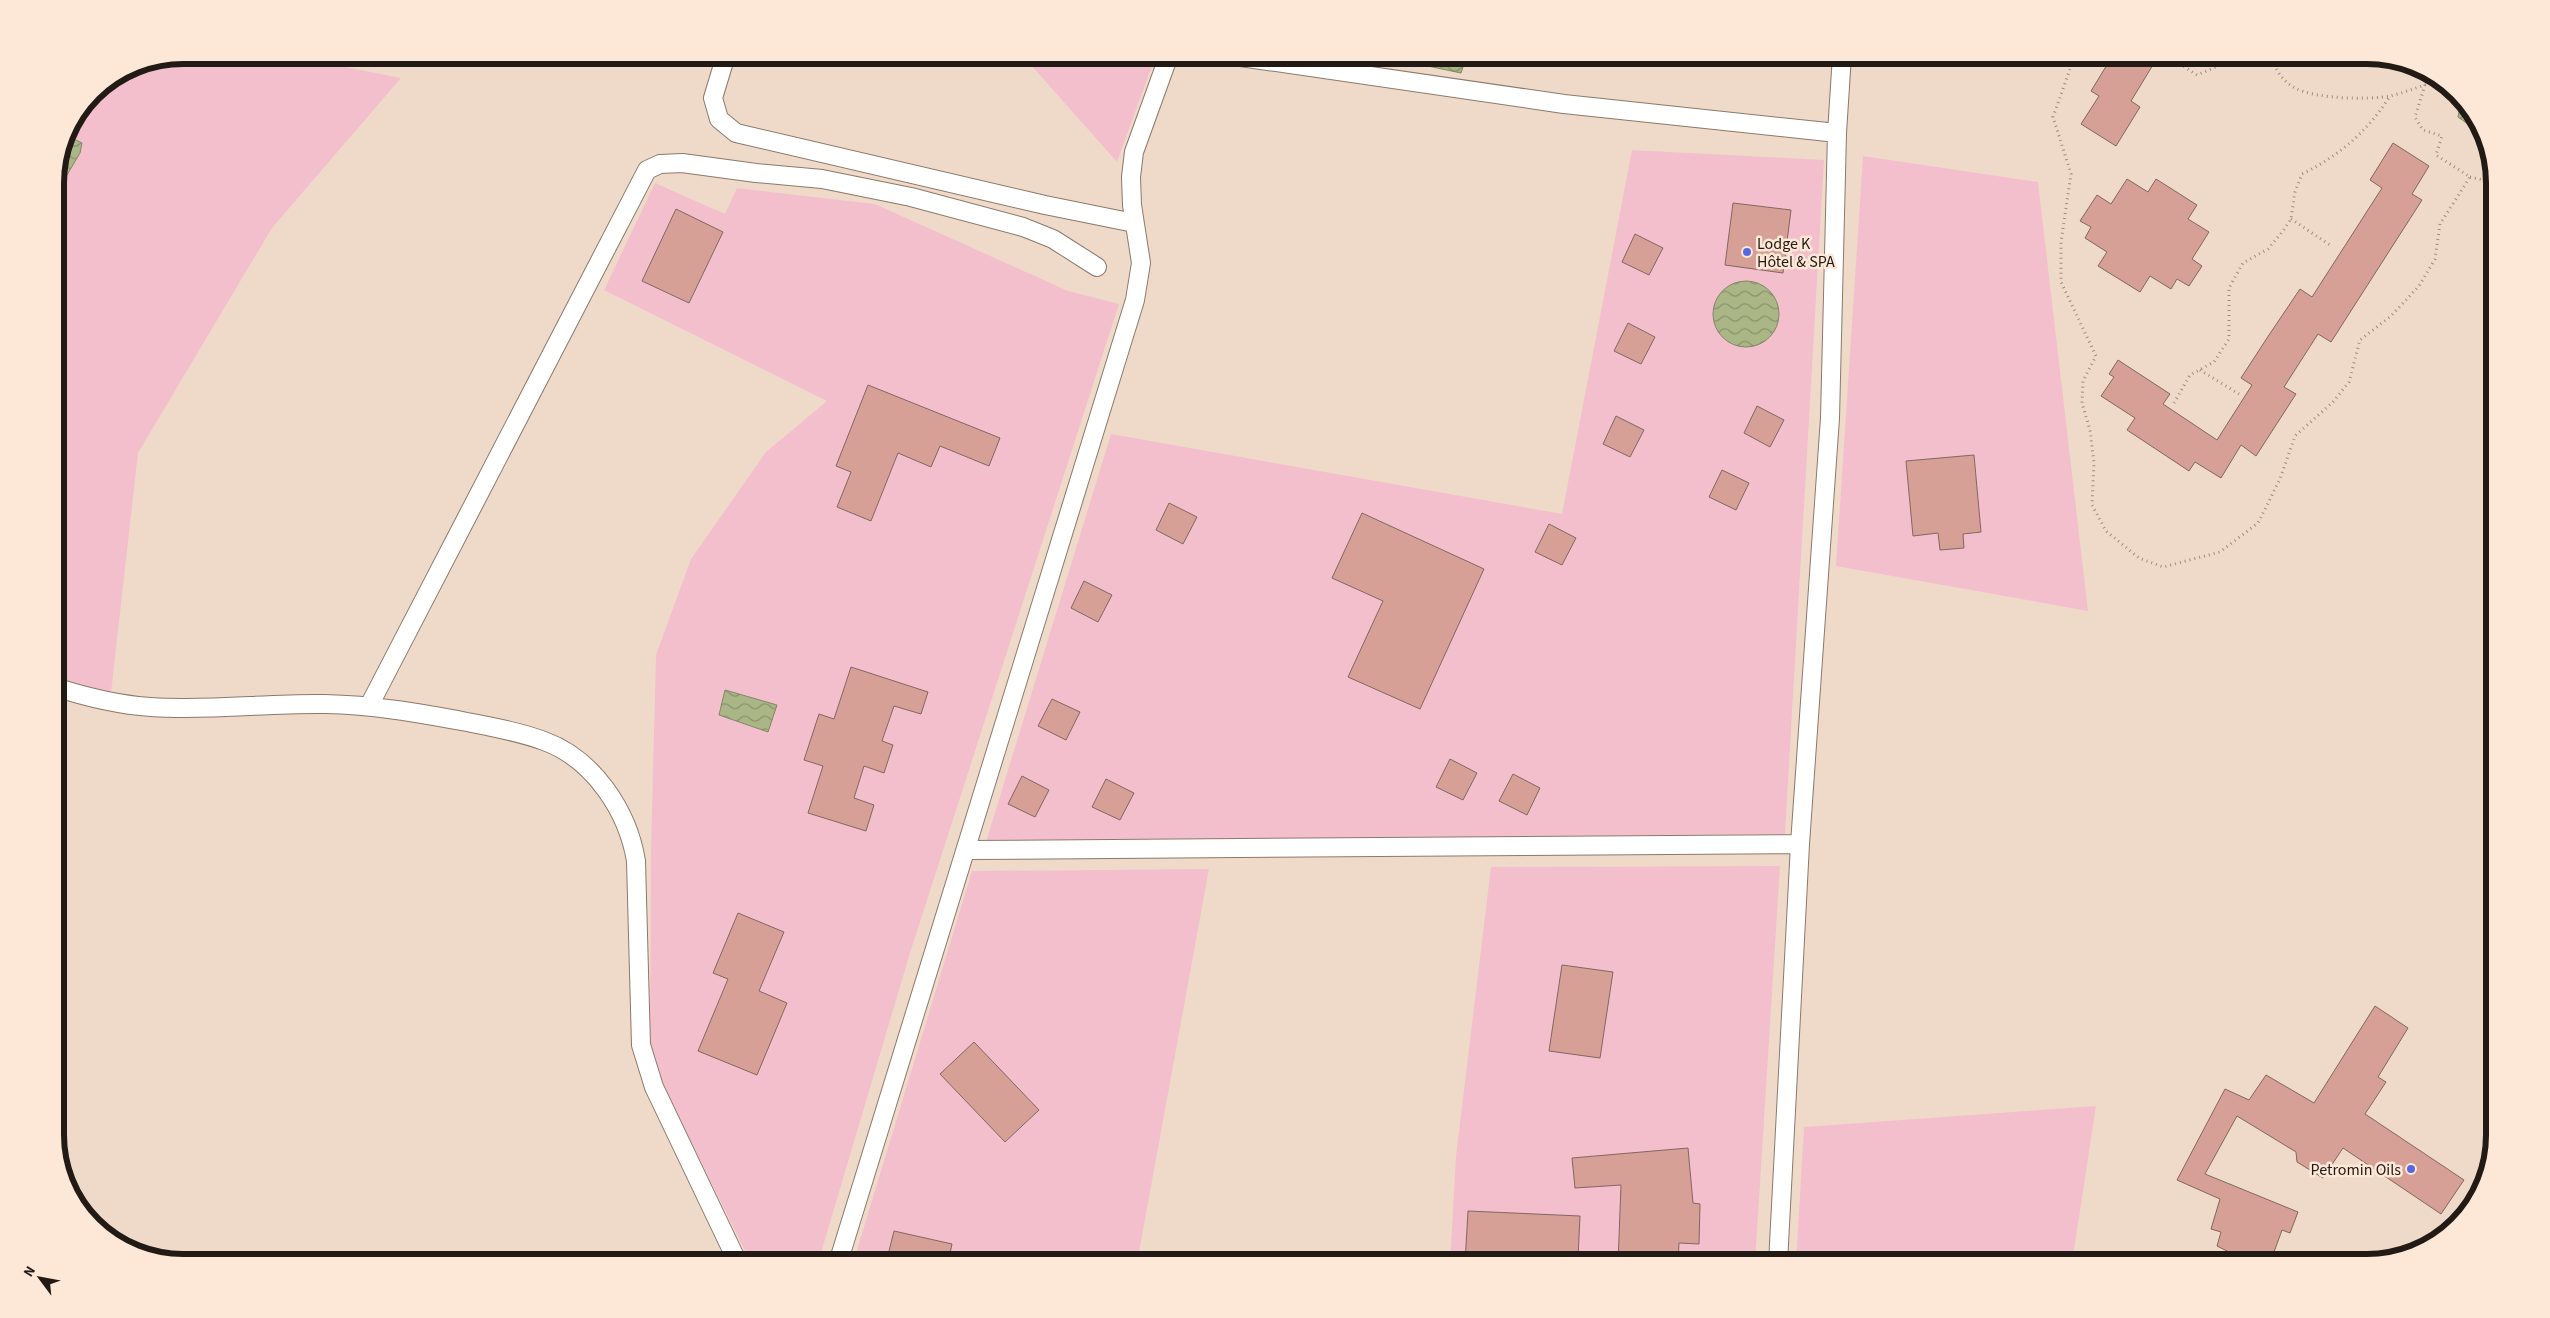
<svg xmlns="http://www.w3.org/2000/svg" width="2550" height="1318" viewBox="0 0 2550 1318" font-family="'Source Sans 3',sans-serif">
<defs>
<pattern id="water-waves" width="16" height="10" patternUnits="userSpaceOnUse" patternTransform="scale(1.25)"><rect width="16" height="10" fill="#aab686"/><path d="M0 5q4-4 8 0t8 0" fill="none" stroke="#8a936c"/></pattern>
</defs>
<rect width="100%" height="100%" fill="#efdac9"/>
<!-- green -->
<path fill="#f4bfcd" d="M183,55H285L401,78L272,228L138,453L110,702L55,683V175L68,127L93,92L134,65Z
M1022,55H1156L1117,162Z
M1632,150L1824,160L1785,834L986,842L1111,434L1562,514Z
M1863,156L2038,182L2088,611L1836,566Z
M655,183L725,214L737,188L875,204L1068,291L1119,304L910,953L818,1263H751L650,1059L651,847L656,655L691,559L766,452L827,401L604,290Z
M1780,866L1755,1263H1450L1456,1156L1491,867Z
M1209,869L1137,1263H853L972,871Z
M2096,1106L2072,1263H1796L1804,1127Z"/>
<!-- water -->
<path fill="url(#water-waves)" stroke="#818764" d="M1425,55H1467L1461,73L1423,65Z
M2461,101L2474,112L2479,128L2472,127L2458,117Z
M74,139L82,143L80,153L58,190L55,188C55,168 62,156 74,139Z
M1713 314a33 33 0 1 1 66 0a33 33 0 1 1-66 0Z
M725,690L777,705L768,732L719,715Z"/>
<!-- building -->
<path fill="#d6a096" stroke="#806762" d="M2113,55H2159L2131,101L2140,107L2116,146L2081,124L2099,96L2091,91Z
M2393,143L2429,166L2412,194L2422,200L2331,342L2318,334L2284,387L2296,394L2256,456L2241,445L2221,478L2195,462L2189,471L2127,430L2135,418L2101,396L2114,377L2109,374L2118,360L2170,394L2163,404L2217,440L2252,385L2241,378L2267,338L2300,289L2312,297L2382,188L2370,180Z
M2127,179L2148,192L2156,179L2197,205L2188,219L2209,232L2192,259L2202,266L2189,286L2177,279L2171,289L2150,276L2140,292L2098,266L2107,252L2085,238L2091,227L2080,221L2097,195L2111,204Z
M1733,203L1791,210L1783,273L1725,265Z
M676,209L723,232L689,303L642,281Z
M1635,234L1663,248L1649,275L1622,262Z
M1628,323L1655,337L1641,364L1614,351Z
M868,385L1000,438L989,466L940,446L931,467L898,453L871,521L837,507L851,472L836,466Z
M1757,406L1784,420L1770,447L1744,433Z
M1616,416L1644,430L1630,457L1603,444Z
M1974,455L1981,532L1963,534L1964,548L1940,550L1938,533L1913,536L1906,461Z
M1722,470L1749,483L1736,510L1709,497Z
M1169,503L1197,517L1183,544L1156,530Z
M1362,513L1484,569L1420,709L1348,677L1383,601L1332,578Z
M1549,524L1576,538L1562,565L1535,552Z
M1084,581L1112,595L1098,622L1071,608Z
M851,667L928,692L921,714L894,706L882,741L893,745L884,773L864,766L854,798L874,805L866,831L808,813L823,766L804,760L819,714L834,719Z
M1052,699L1080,712L1066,740L1038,726Z
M1450,759L1477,773L1463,800L1436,787Z
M1513,774L1540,788L1527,815L1499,801Z
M1022,776L1049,790L1035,817L1008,804Z
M1106,779L1134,793L1120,820L1092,807Z
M738,913L784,932L759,991L787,1003L757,1075L698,1051L728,979L713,973Z
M1562,965L1613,972L1600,1058L1549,1051Z
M2375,1006L2408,1028L2378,1077L2386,1082L2365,1114L2464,1180L2441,1214L2343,1148L2323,1178L2297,1162L2296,1152L2237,1116L2205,1174L2298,1212L2290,1233L2282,1230L2270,1263H2238L2235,1255L2217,1246L2221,1232L2211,1229L2220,1199L2177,1180L2225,1089L2249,1100L2266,1075L2314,1103Z
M974,1042L1039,1110L1005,1142L940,1074Z
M1688,1148L1693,1203L1700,1204L1699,1244L1679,1243L1678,1263H1618L1621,1185L1575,1188L1572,1158Z
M1468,1211L1580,1216L1578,1258L1500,1254V1263H1465Z
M894,1231L952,1244L948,1263H886Z"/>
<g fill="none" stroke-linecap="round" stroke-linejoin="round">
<!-- minor casing -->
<g stroke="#8c796a" stroke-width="20">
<path id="minor" d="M726,55L713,98L719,119L736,133L1045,205L1134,223
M1227,55L1564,104L1837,133
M55,687C86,697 119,705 151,707C209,711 267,703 325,704C373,705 420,713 467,722C493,727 520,732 544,741C594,759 628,812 636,861L641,1045L654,1087L738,1263
M369,706L647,170L660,164L682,163L756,173L822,179L911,197L1023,227L1053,239L1097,267
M966,850L1800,844
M838,1263L1135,300L1141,263L1132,205L1131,177L1134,152L1169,55
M1778,1263L1800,844L1830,418L1837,133L1842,55"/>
</g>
<!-- path -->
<path stroke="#9c8d80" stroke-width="3" stroke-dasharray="1 4" stroke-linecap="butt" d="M2075,55L2053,117L2071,174L2061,242V282L2096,356L2083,381L2082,403L2090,430L2094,463L2092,505L2106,531L2139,558L2163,567L2220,552L2258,523L2280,479L2295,436L2333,402L2349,382L2360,340L2391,316L2419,286L2435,259L2440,224L2470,177L2436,155L2442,136L2423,130L2415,117L2429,72
M2271,55C2274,68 2282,81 2295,88C2315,99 2368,100 2390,96C2407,92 2422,85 2439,81
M2171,58L2197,75L2244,55
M2470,177L2495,183
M2291,219L2330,245
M2200,370L2239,394
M2174,403L2190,375L2214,362L2229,339V288L2243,263L2268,249L2283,231L2291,219L2295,192L2302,174C2339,156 2368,131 2390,96"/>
<!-- minor -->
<use href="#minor" stroke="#fff" stroke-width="18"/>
</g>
<!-- markers -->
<g fill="#5469df" stroke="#fde7d6" stroke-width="2">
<circle cx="1747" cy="252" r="5"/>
<circle cx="2411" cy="1169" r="5"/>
</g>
<g text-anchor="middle" stroke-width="5" stroke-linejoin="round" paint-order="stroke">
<!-- poi labels -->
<g font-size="16" fill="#221a14" stroke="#fde7d6" text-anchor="start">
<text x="1757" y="249">Lodge K<tspan x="1757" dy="18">Hôtel &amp; SPA</tspan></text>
<text x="2401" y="1175" text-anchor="end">Petromin Oils</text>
</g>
</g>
<!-- crop -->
<path d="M0 0H2550V1318H0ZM183 64H2367A119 119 0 0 1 2486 183V1135A119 119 0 0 1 2367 1254H183A119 119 0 0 1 64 1135V183A119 119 0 0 1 183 64Z" fill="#fde7d6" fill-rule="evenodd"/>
<path fill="none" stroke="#221a14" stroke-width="6" d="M183 64H2367A119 119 0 0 1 2486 183V1135A119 119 0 0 1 2367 1254H183A119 119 0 0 1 64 1135V183A119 119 0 0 1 183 64Z"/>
<!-- north arrow -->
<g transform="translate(40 1278) rotate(302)" stroke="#fde7d6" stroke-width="4" paint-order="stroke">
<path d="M0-4L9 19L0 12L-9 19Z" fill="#221a14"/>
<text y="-8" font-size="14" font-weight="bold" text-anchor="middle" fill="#221a14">N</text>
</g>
</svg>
